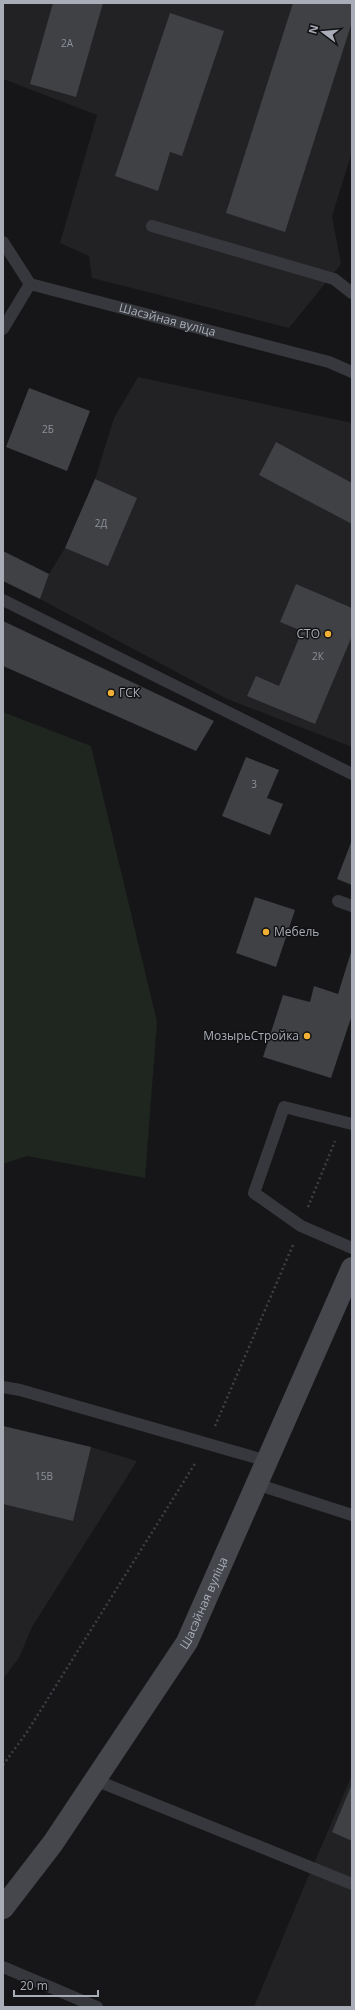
<svg xmlns="http://www.w3.org/2000/svg" width="355" height="2010" viewBox="0 0 355 2010" font-family="'Open Sans',sans-serif">
<rect width="100%" height="100%" fill="#161618"/>
<!-- built -->
<path fill="#222225" d="M3,3H352V152L332,216L341,264L289,328L92,278L89,256L60,243L97,115L3,79Z
M138,377L352,423V747L227,699L40,599L49,574L65,548L95,479L114,418Z
M3,1426L91,1447L137,1461L32,1627L19,1658L3,1679Z
M352,1775V2007H254L303,1889Z"/>
<!-- green -->
<path fill="#1e261f" d="M3,712L91,746L157,1022L145,1178L27,1156L3,1164Z"/>
<!-- building -->
<path fill="#404145" d="M53,3H103L76,97L30,84Z
M293,3H352V22L285,232L226,213Z
M170,13L224,31L182,156L170,152L158,191L115,176Z
M29,388L90,411L67,471L6,447Z
M276,442L352,483V524L259,475Z
M95,479L137,498L108,566L65,548Z
M3,551L49,574L40,599L3,581Z
M296,584L352,608V636L315,724L247,696L256,676L279,686L302,631L280,622Z
M3,621L214,721L196,751L3,666Z
M246,757L279,770L267,798L283,804L270,835L222,816Z
M352,840V885L337,879Z
M255,897L295,910L276,967L236,953Z
M352,949V1015L331,1078L263,1057L283,995L310,1002L314,986L338,994Z
M3,1426L91,1447L73,1521L3,1504Z
M352,1784V1841L332,1832Z"/>
<g fill="none" stroke-linecap="round" stroke-linejoin="round">
<!-- path -->
<path stroke="#3d3f44" stroke-width="2.5" stroke-dasharray="2 3" stroke-linecap="butt" d="M308,1207L335,1141
M215,1426L293,1245
M3,1765L27,1732L196,1462"/>
<!-- service -->
<g stroke="#37383d" stroke-width="12">
<path d="M152,226L334,279L352,293"/>
<path id="s1" d="M3,242L30,284L329,362L352,372"/>
<path d="M3,329L30,284"/>
<path d="M3,600L352,774"/>
<path d="M338,901L352,906"/>
<path d="M352,1124L284,1107L254,1193L301,1226L352,1248"/>
<path d="M3,1387L20,1390L267,1461"/>
<path d="M256,1484L352,1515"/>
<path d="M95,1780L352,1884"/>
<path d="M3,1967L97,2007"/>
</g>
<!-- secondary -->
<path stroke="#45474d" stroke-width="22" id="s2" d="M3,1908L53,1843L187,1642L352,1268"/>
</g>
<!-- markers -->
<g fill="#f2b134" stroke="#111113" stroke-width="1.5">
<circle cx="328" cy="634" r="4"/>
<circle cx="111" cy="693" r="4"/>
<circle cx="266" cy="932" r="4"/>
<circle cx="307" cy="1036" r="4"/>
</g>
<g text-anchor="middle" stroke-width="3" stroke-linejoin="round" paint-order="stroke">
<!-- number labels -->
<g font-size="10" fill="#8e929b">
<text x="67" y="47">2А</text>
<text x="48" y="433">2Б</text>
<text x="101" y="527">2Д</text>
<text x="318" y="660">2К</text>
<text x="254" y="788">3</text>
<text x="44" y="1480">15В</text>
</g>
<!-- street labels -->
<g font-size="12" fill="#a8adb8" stroke="#111113">
<text dy="4" stroke="none"><textPath href="#s1" startOffset="192">Шасэйная вуліца</textPath></text>
<text dy="4" stroke="none"><textPath href="#s2" startOffset="366">Шасэйная вуліца</textPath></text>
</g>
<!-- poi labels -->
<g font-size="12" fill="#a8adb8" stroke="#111113" text-anchor="end">
<text x="320" y="638">СТО</text>
<text x="119" y="697" text-anchor="start">ГСК</text>
<text x="274" y="936" text-anchor="start">Мебель</text>
<text x="299" y="1040">МозырьСтройка</text>
</g>
</g>
<!-- border -->
<rect width="355" height="2010" fill="none" stroke="#a8adb8" stroke-width="8"/>
<!-- north arrow -->
<g transform="translate(323 32) rotate(286)" stroke="#111113" stroke-width="3" paint-order="stroke">
<path d="M0-3L7 15L0 10L-7 15Z" fill="#a8adb8"/>
<text y="-6" font-size="11" font-weight="bold" text-anchor="middle" fill="#a8adb8">N</text>
</g>
<!-- scale -->
<path d="M14 1990v6h84v-6" fill="none" stroke="#a8adb8" stroke-width="2"/>
<text x="20" y="1990" font-size="12" fill="#a8adb8" stroke="#111113" stroke-width="3" paint-order="stroke">20 m</text>
</svg>
